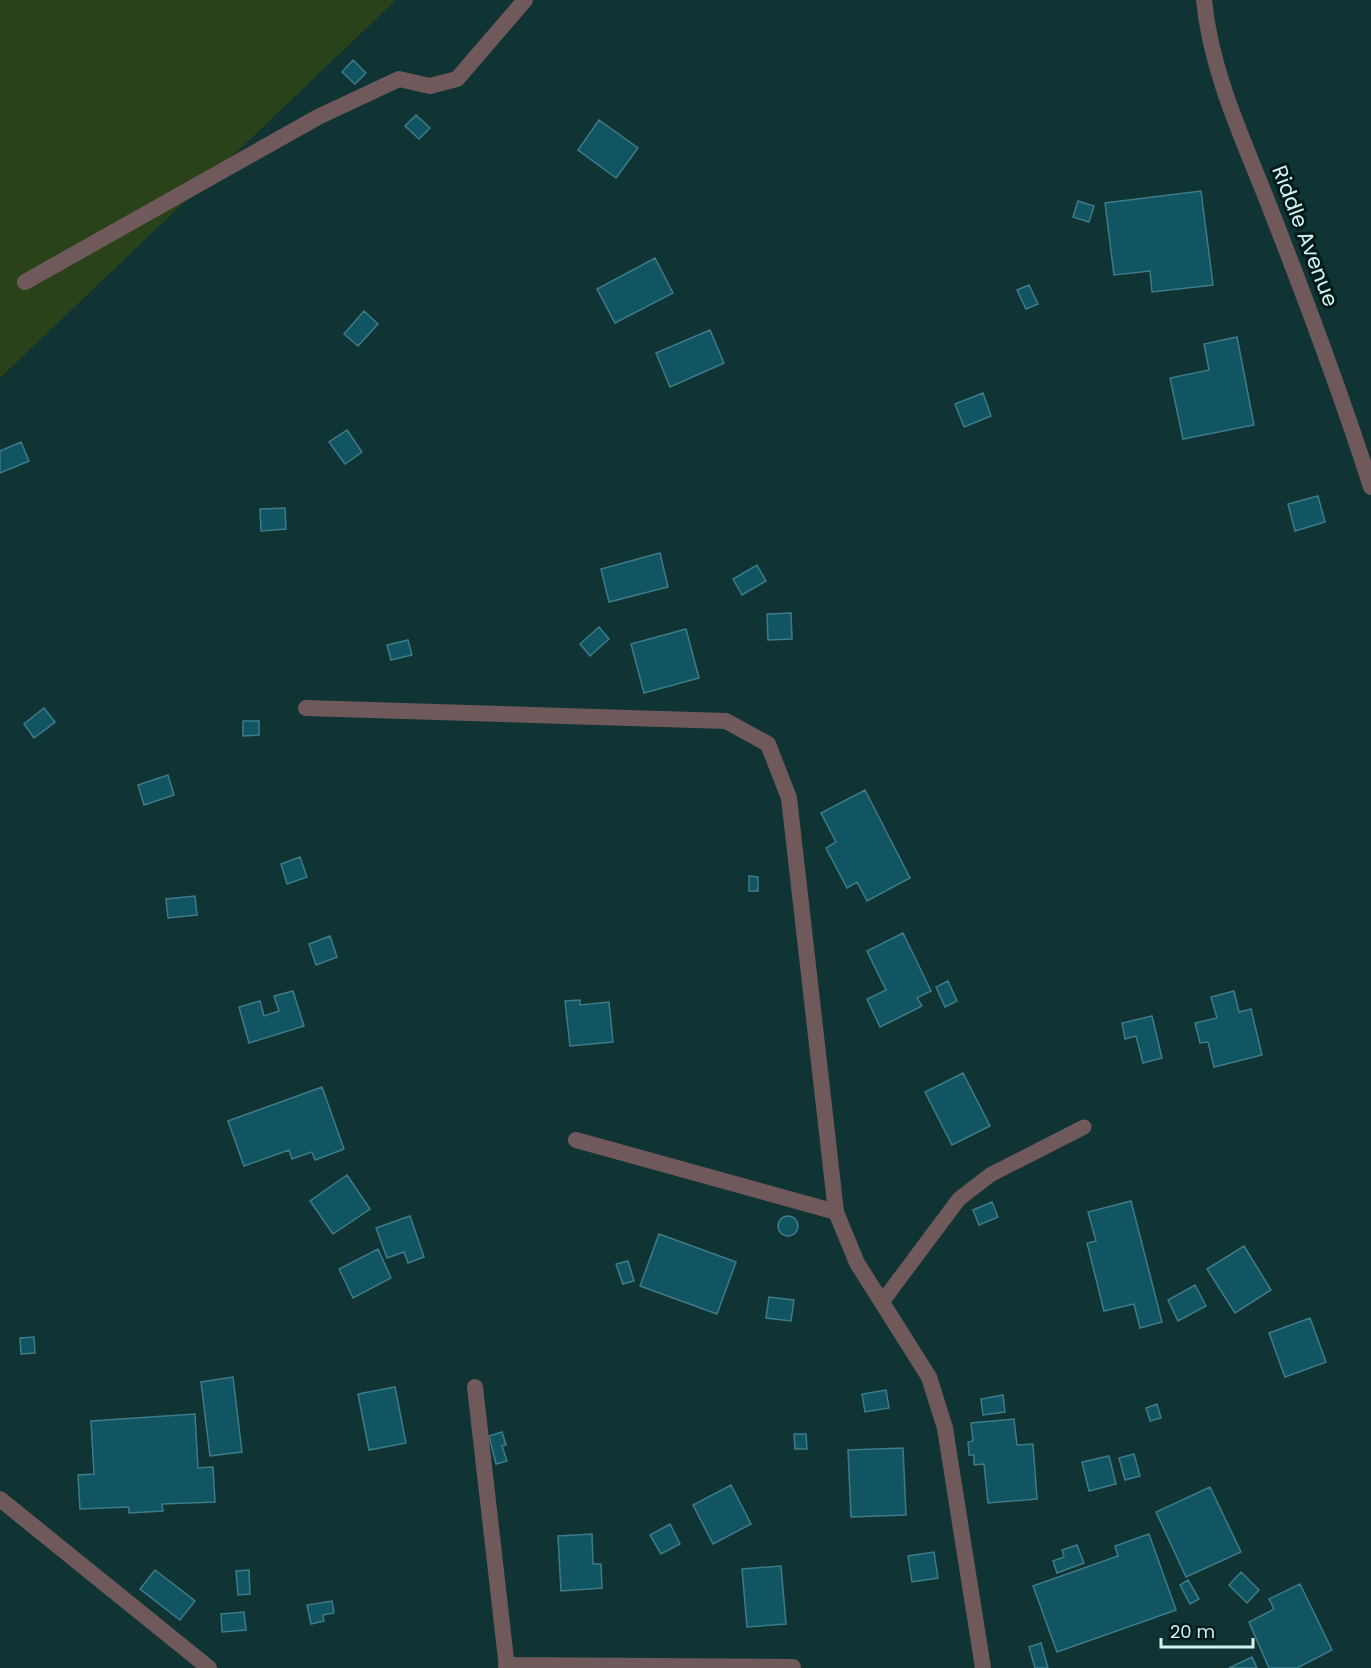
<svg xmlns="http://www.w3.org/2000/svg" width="1371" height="1668" viewBox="0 0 1371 1668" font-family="Poppins,sans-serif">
<rect width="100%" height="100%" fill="#103433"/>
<!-- green -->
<path fill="#2a421a" d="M0,0H396L0,378Z"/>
<!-- building -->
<path fill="#115563" stroke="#3e7b89" stroke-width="1.5" d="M353,60L366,73L355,84L342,72Z
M416,115L430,128L419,139L405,126Z
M599,120L638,148L616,178L578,150Z
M1201,191L1213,285L1152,292L1150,271L1114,275L1105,203Z
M1078,201L1094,206L1089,222L1073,217Z
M655,258L673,293L615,323L597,289Z
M1029,285L1038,304L1026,309L1017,290Z
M364,311L378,324L358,346L344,334Z
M710,330L724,363L670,387L656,353Z
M1237,337L1254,425L1183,439L1170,378L1209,370L1204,344Z
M983,393L991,416L964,427L955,404Z
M347,430L362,452L345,464L329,442Z
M21,442L29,461L0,473V451Z
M1318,496L1325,522L1295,531L1288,504Z
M285,508L286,529L261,531L260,509Z
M660,553L668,587L609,602L601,569Z
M757,565L766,581L742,595L733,579Z
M791,613L792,639L768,640L767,614Z
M599,627L609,639L590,656L580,644Z
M686,629L699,678L644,693L631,644Z
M408,640L412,655L391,660L387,645Z
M44,708L55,722L34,738L24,724Z
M243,721H259V735L243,736Z
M168,775L174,795L144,805L138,785Z
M865,790L910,878L867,901L857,882L847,888L826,848L836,842L821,813Z
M300,857L307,877L287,884L281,864Z
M749,876L758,877V891H749Z
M195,896L197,915L168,918L166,899Z
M903,933L931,991L917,998L922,1006L880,1027L867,999L886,990L867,951Z
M330,936L337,957L316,965L309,944Z
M948,981L957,1001L945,1007L936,987Z
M293,991L304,1026L249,1043L239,1007L260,1001L264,1016L279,1011L274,996Z
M1234,991L1239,1012L1251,1009L1262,1055L1214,1067L1208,1042L1200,1043L1195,1023L1217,1018L1211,997Z
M580,1000V1005L609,1002L613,1042L570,1046L565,1001Z
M1152,1016L1162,1058L1143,1063L1136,1036L1125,1039L1122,1023Z
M963,1073L990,1126L952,1145L925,1092Z
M322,1087L344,1149L315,1160L312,1152L292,1159L289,1150L244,1166L228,1121Z
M347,1175L370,1209L333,1234L310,1201Z
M1131,1201L1162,1322L1140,1328L1134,1304L1104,1311L1087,1243L1096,1241L1088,1212Z
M992,1202L998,1217L979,1225L973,1210Z
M410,1216L424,1257L408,1263L404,1252L387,1258L376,1228Z
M778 1226a10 10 0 1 1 20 0a10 10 0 1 1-20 0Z
M659,1234L736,1262L717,1314L640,1286Z
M1244,1246L1271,1290L1235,1313L1207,1269Z
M378,1249L391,1278L353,1298L339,1269Z
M628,1261L634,1281L623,1284L616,1264Z
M1195,1285L1206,1306L1178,1321L1168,1300Z
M769,1297L794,1300L791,1321L766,1318Z
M1310,1318L1326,1362L1285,1377L1269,1333Z
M34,1337L35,1353L21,1354L20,1338Z
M233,1377L242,1452L210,1456L201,1382Z
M395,1387L406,1443L369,1450L358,1394Z
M886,1390L889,1408L865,1412L862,1394Z
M1003,1395L1005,1412L983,1415L981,1399Z
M1157,1404L1161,1418L1150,1421L1146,1408Z
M195,1414L198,1468L213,1467L215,1502L162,1504L163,1511L129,1513V1507L80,1509L78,1475L94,1474L91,1421Z
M1014,1419L1017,1445L1033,1444L1037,1499L988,1503L984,1464L974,1465V1455H969L968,1442L973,1441L971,1423Z
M502,1432L506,1445L502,1446L507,1461L496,1464L489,1436Z
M794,1434H806L807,1449H795Z
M903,1448L906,1515L851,1517L848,1450Z
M1134,1454L1140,1476L1125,1480L1119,1458Z
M1109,1456L1116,1484L1089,1491L1082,1462Z
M731,1485L751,1524L713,1544L693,1505Z
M1210,1487L1241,1552L1186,1577L1156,1512Z
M670,1524L680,1544L661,1554L650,1535Z
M592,1534L593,1564H601L602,1588L561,1591L558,1536Z
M1149,1534L1176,1610L1057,1652L1033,1586L1118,1556L1115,1546Z
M1077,1545L1084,1563L1057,1573L1053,1561L1064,1557L1062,1550Z
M934,1552L938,1578L912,1582L908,1556Z
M781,1566L786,1624L747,1627L742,1569Z
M155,1570L195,1601L180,1620L140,1589Z
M249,1570L250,1594L238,1595L236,1571Z
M1241,1572L1259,1590L1247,1603L1229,1585Z
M1188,1580L1199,1599L1190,1604L1180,1585Z
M1300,1584L1332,1650L1297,1668H1269L1249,1622L1274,1609L1269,1599Z
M332,1601L334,1613L323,1615L324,1621L311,1624L307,1605Z
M244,1612L246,1630L222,1632L221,1614Z
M1041,1643L1048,1668H1035L1029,1647Z
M1252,1657L1257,1668H1229Z"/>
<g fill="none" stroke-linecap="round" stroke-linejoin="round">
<!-- service -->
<path stroke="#70595b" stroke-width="15" d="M882,1302L959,1199L990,1175L1084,1127"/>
<!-- minor -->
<path stroke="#70595b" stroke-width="16" d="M1204,0C1211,73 1244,141 1270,208C1306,300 1341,393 1371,487
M25,282L318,117L399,79L430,86L457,79L525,0
M306,708L726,721L768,744L789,798L836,1212L857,1263L929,1377L945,1428L983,1668
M576,1140L836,1212
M475,1387L507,1668
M0,1499L209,1668
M506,1665L793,1667"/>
</g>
<g text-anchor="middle" stroke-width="6" stroke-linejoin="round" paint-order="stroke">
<!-- street labels -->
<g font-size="21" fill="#d2f2f1" stroke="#001a1a">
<text transform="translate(1305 236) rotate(69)" y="7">Riddle Avenue</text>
</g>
</g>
<!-- scale -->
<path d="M1161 1638v9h92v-9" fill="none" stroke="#d2f2f1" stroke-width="3"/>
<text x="1170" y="1638" font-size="18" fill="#d2f2f1" stroke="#001a1a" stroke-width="4.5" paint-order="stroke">20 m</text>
</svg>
